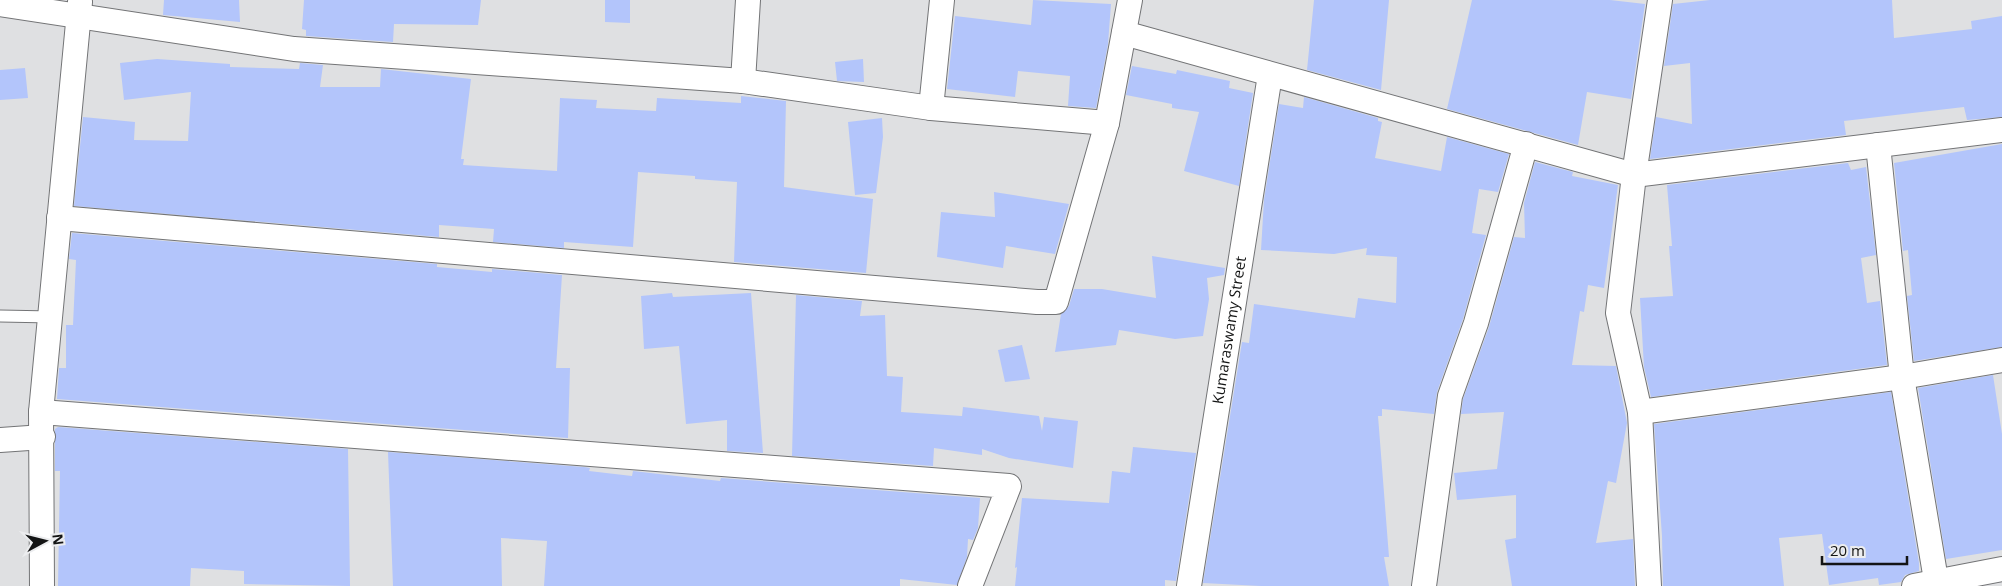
<svg xmlns="http://www.w3.org/2000/svg" width="2002" height="586" viewBox="0 0 2002 586" font-family="'Open Sans',sans-serif">
<rect width="100%" height="100%" fill="#dfe0e2"/>
<!-- building -->
<path fill="#b3c5fb" d="M164,0H239L240,22L163,15Z
M304,0H481L478,25L394,24L393,42L306,36V30L302,29Z
M605,0H630V23L605,22Z
M1033,0L1111,4L1108,44L1096,108L1068,106L1070,76L1018,71L1015,97L947,89L955,16L1031,25Z
M1314,0H1389L1381,90L1307,70Z
M1472,0H1610L1645,4L1631,99L1587,92L1578,145L1447,109Z
M1710,0H1892L1894,38L1972,29L1971,21L2002,16V117L1967,120L1964,107L1844,121L1846,135L1650,159L1656,117L1692,124L1690,63L1664,66L1673,4Z
M157,59L230,64V67L299,69L300,63L323,65L320,87H380L381,69L471,79L461,159H464L463,165L509,168L557,171L560,98L597,100L596,108L656,111L657,98L741,103V96L786,101L784,187L873,199L866,273L734,262L737,182L695,179V176L638,172L633,247L564,242V248L493,242L494,229L439,225V237L74,206L83,117L135,122L134,140L188,141L191,92L124,100L120,63Z
M863,59L864,82L837,81L835,62Z
M1132,66L1176,74L1177,70L1230,81L1229,88L1253,93L1239,186L1184,171L1199,112L1172,108V104L1126,95Z
M25,68L28,98L0,100V70Z
M1304,97L1378,118V121L1382,122L1375,158L1441,171L1447,137L1509,154L1498,192L1479,189L1472,233L1486,235L1463,319L1437,392L1434,414L1382,409V416H1378L1389,557H1384L1389,586H1261L1203,583L1242,342L1249,343L1254,304L1355,318L1358,298L1396,303L1397,257L1366,255L1367,248L1334,254L1261,250L1264,200L1279,104L1303,108Z
M882,118L883,137L876,193L855,195L848,122Z
M2002,144V347L1914,361L1907,296L1912,295L1908,250L1903,251L1894,163Z
M1535,162L1573,172L1572,176L1618,185L1604,288L1588,285L1584,312L1580,311L1572,365L1616,366L1627,423L1616,483L1608,481L1596,543L1633,539L1635,586H1512L1505,540L1516,538V495L1457,500L1454,473L1497,469L1504,412L1461,414L1463,399L1489,327L1514,237L1525,238L1524,203Z
M1848,163L1851,170L1866,167L1876,255L1861,258L1867,303L1880,301L1887,365L1651,397L1644,367L1640,298L1673,296L1669,246H1672L1667,185Z
M994,192L1069,204L1055,254L1006,246L1003,268L937,257L941,212L995,217Z
M72,233L437,264V267L492,272V269L562,275L556,368H570L568,438L57,399L59,368H66V325H73L76,260L69,259Z
M1152,256L1225,268L1224,275L1207,278L1209,299L1203,336L1175,339L1119,330L1116,345L1055,352L1061,314L1069,306L1074,289H1102L1156,298Z
M672,293L673,297L751,293L763,453L727,451V420L686,424L679,346L644,349L641,296Z
M796,295L862,301L860,316L885,315L887,376L903,377L901,412L962,416L963,407L1039,416L1042,431L1044,417L1078,421L1073,468L1009,458L982,449V455L934,448L933,466L792,456Z
M1022,345L1030,379L1005,382L998,350Z
M1993,375L2002,434V550L1946,559L1918,388Z
M1891,392L1919,563V571L1905,575L1901,582L1879,585L1878,578L1829,585L1822,534L1779,538L1784,586H1663L1662,536L1654,424Z
M58,427L348,449L350,586L244,584V571L191,568L190,586H58L60,471H55V429Z
M1133,447L1196,453L1176,581L1165,580V586H1015L1017,567L1015,568L1022,498L1109,503L1112,471L1130,473Z
M388,452L584,467L590,468L589,471L632,476L633,471L720,481L721,478L980,498L978,528L973,540L968,539L967,557L957,585L900,579V586H544L547,541L501,538L502,586H393Z"/>
<g fill="none" stroke-linecap="round" stroke-linejoin="round">
<!-- lane casing -->
<g stroke="#737476" stroke-width="13">
<path id="lane" d="M0,316L52,317"/>
</g>
<!-- street casing -->
<g stroke="#737476" stroke-width="26">
<g id="street">
<path d="M0,4L294,49L743,81L931,108L1107,123"/>
<path d="M1124,33L1634,175L2002,130"/>
<path d="M743,81L748,0"/>
<path d="M931,108L942,0"/>
<path d="M1878,145L1902,377L1937,586"/>
<path d="M59,218L1037,302H1056L1107,123L1130,0"/>
<path d="M41,412L1009,486L970,586"/>
<path d="M1640,412L1902,377L2002,360"/>
<path d="M0,440L43,437"/>
<path d="M42,586L41,412L80,2"/>
<path id="s1" d="M1189,586L1270,75"/>
<path d="M1424,586L1450,396L1476,323L1526,144"/>
<path d="M1649,586L1640,412L1618,313L1634,175L1660,0"/>
<path d="M1914,586L2002,569"/>
</g>
</g>
<!-- lane -->
<use href="#lane" stroke="#fff" stroke-width="11"/>
<!-- street -->
<use href="#street" stroke="#fff" stroke-width="24"/>
</g>
<g text-anchor="middle" stroke-width="5" stroke-linejoin="round" paint-order="stroke">
<!-- street labels -->
<g font-size="15" fill="#141515" stroke="#ecedef">
<text dy="5" stroke="none"><textPath href="#s1" startOffset="259">Kumaraswamy Street</textPath></text>
</g>
</g>
<!-- north arrow -->
<g transform="translate(45 541) rotate(83)" stroke="#ecedef" stroke-width="4" paint-order="stroke">
<path d="M0-4L9 19L0 12L-9 19Z" fill="#141515"/>
<text y="-8" font-size="14" font-weight="bold" text-anchor="middle" fill="#141515">N</text>
</g>
<!-- scale -->
<path d="M1822 556v8h85v-8" fill="none" stroke="#141515" stroke-width="2.5"/>
<text x="1830" y="556" font-size="15" fill="#141515" stroke="#ecedef" stroke-width="4" paint-order="stroke">20 m</text>
</svg>
